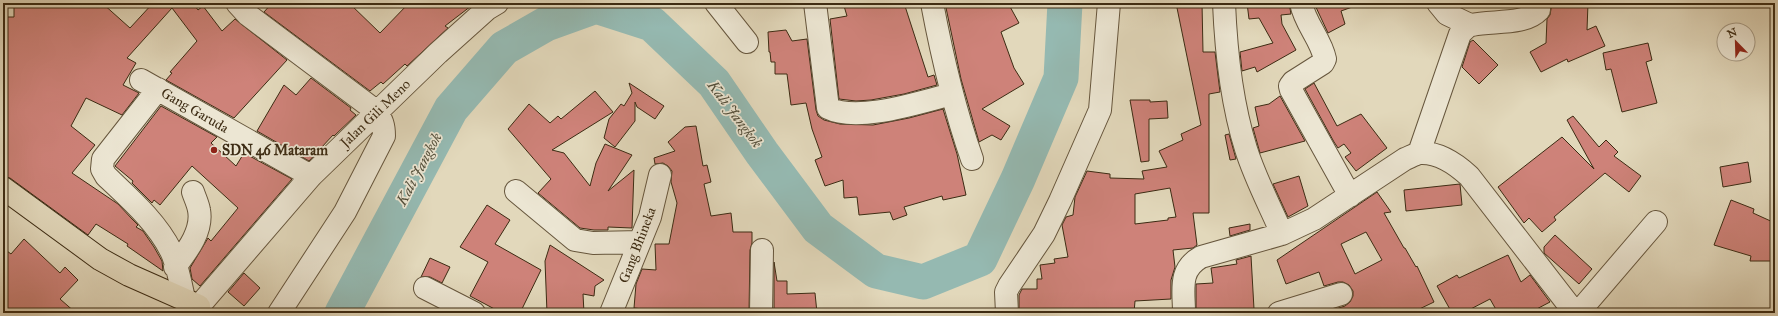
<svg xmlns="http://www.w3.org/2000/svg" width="1778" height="316" viewBox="0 0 1778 316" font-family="'IM FELL Great Primer',serif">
<rect width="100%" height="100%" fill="#e2d8bb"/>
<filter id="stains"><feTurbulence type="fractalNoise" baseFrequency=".005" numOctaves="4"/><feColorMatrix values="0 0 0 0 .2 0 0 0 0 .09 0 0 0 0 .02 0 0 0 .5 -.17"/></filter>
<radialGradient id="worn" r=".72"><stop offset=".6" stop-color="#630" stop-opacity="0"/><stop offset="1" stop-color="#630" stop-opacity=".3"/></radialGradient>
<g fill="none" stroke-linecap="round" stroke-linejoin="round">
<!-- river -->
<path stroke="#95b9b1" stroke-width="35" d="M342,313L451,109L504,48L546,24L596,6L652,24L714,83L762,153L818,228L876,271L923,282L980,259L1018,179L1061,78L1065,3"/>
</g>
<!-- building -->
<path fill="#ce8279" stroke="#3c2b13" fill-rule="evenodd" d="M14,3H102L130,28L153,3H193L198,10L203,6L222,31L235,19L287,60L234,118L166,80L172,73L170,72L197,41L172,8L127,58L136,63L123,85L139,93L122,115L86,98L71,126L95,145L72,173L118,204L132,219L138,225L136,227L143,231L154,247L162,261L163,271L127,246L128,244L96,224L88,235L10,178L3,176V17H14Z
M272,3H349L380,33L409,3H475L445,26L448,28L407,66L405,64L383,84L381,82L370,91L264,12Z
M854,3H904L928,77L934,75L937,85L904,94L871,100L856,101L839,99L830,19L847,16L844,6Z
M945,3H1008L1019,23L1001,32L1014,68L1024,84L982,109L1010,126L1001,140L992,135L979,142L961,79Z
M1176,3H1202L1203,52H1215L1220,92L1209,94V213H1193L1197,245L1193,248L1173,250L1175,267L1171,280V299L1135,301L1134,313H1019V295L1022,289H1037V279H1042L1040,265L1055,263L1054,259L1068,257L1062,225L1066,217L1073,215L1075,197L1087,171L1110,174V178L1144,179L1142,171L1167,167L1159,151L1183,140L1181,134L1201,125ZM1170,188L1176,217L1168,218V220L1135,224V194Z
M1247,3H1289L1291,14L1281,15L1282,24L1296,50L1257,72L1255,67L1242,71L1240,52L1273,43L1259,18L1249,19Z
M1314,3H1354L1355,6L1341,11L1345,24L1328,33Z
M1552,3H1588L1587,30L1596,26L1605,46L1568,62L1567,59L1541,72L1530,52L1546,43L1547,19L1550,15Z
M786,30L792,41L807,39L816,110L818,116L824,120L840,124L873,125L909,118L943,109L957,154L966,195L943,200L942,196L904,207L907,215L893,220L890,212L859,215L857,197L844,198L843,180L825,186L815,160L822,157L812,129L806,103L791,105L787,74H775V62H771L770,52H769L768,32Z
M1473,40L1498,65L1479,84L1462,67L1470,42Z
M1648,43L1652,60L1646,62L1657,103L1622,112L1611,69L1606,70L1603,53Z
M311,78L351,108L350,110L356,115L334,136L333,135L309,161L257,131L284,85L296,95Z
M629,83L664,106L655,119L637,107L635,102V121L615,147L604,138L609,119L621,104L624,106L632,93Z
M1314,83L1337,126L1361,114L1387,148L1356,171L1345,157L1351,153L1344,144L1338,148L1334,142L1305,89Z
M595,91L613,112L552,150L564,153L590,186L596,163L605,144L632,155L608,191L634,170L632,228L608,227V230H594L580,228L538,193L551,179L508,129L529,104L550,123L558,116L561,119Z
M1280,96L1305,141L1260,153L1253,128L1259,126L1255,107L1269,104Z
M1130,100H1150V102L1167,101L1168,118L1149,119V161L1141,162Z
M161,106L217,137L211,143L236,166L244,153L292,179L200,286L192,279L190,268L208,238L211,241L238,208L192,166L160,205L154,200L152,203L132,183L133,181L115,166Z
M1573,116L1599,147L1606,140L1618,152L1614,156L1641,176L1629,192L1605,173L1554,217L1556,220L1542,232L1529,218L1524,223L1498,187L1562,137L1594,169L1567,120Z
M696,126L703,166L707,165L711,182L704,184L711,216L731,213L733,232H752V243L750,250L749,313H679L634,308L636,284L642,269L656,270L655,244H669L677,203L671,182L672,171L668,166L663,163L655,164L654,158L675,151L668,142L685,127Z
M1229,134L1236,159L1230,160L1225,135Z
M1748,162L1751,182L1723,187L1720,167Z
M1299,176L1308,206L1288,217L1273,184Z
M1460,184L1462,205L1406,211L1404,190Z
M1377,192L1391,212L1384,213L1404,248H1405L1416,267L1417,266L1434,302L1411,313H1333L1332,310L1345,306L1350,302L1353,296V291L1349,285L1343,282H1338L1324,286L1319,272L1286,284L1277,260ZM1366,232L1382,260L1355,274L1341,244Z
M1731,200L1754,209L1753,213L1775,223V261H1750L1751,256L1714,245Z
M487,205L510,220L495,244L541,270L520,313H502L470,296L488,262L460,247Z
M1250,224V230L1230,236L1229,228Z
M1555,235L1592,269L1579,284L1544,253V247Z
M24,239L60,273L65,267L78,280L60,299L76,313H3V248L11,254Z
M550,245L604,280L595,286L594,296L583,294L584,313H547L545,261Z
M1508,255L1521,282L1530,275L1550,302L1529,313H1498L1490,299L1463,313H1452L1437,286L1457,275L1459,278Z
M1251,256L1254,309L1238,313H1196V284L1213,283L1211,268L1237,264L1236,260Z
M430,258L450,267L442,283L430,277H421Z
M774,262L777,281H787V294L815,293L817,313H774Z
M244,273L260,288L244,306L228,292Z"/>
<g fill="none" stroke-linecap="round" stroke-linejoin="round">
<!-- minor casing -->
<g stroke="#66563d" stroke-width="24">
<path id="minor" d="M237,3L248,15L376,111C382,120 384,125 384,136L345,212L279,313
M716,3L747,42
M815,3L828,108C858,123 920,102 952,94
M932,3C942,56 954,108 972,159
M1224,3C1226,52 1231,101 1246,149C1255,178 1270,206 1282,234
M1301,3C1305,24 1321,39 1325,59L1323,63L1293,82L1290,86L1291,90L1350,196
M1438,3L1447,14L1470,25
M141,80L311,176
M158,89L103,159L102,169L106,176C129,198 156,221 171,251C177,263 181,285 184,299
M1419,153L1460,34C1463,31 1467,26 1472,25C1491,20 1524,26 1539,10V3
M516,191L575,240L593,243L640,242
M175,267C187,251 203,231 199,210C198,204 195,198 193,192
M425,288L474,313
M193,313L311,176L438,53L487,9L497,3
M611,313L650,217L660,175
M761,313L762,250
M1007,313L1006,292L1009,286L1044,234L1060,201L1100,110L1109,3
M1184,313C1184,290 1178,270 1201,257L1282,234L1314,219L1405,159C1410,157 1415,154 1420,153C1439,152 1456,164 1469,176L1575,313
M1279,313L1341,294
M1578,313L1656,222"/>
</g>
<!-- major casing -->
<g stroke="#3c2b13" stroke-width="24">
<path id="major" d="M3,188L100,259L129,275L199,306"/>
</g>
<!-- minor -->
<use href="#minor" stroke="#ece6d3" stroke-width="22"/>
<!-- major -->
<use href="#major" stroke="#e2d8bb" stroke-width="22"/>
</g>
<!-- markers -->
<circle fill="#8f2418" stroke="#ece6d3" stroke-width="1.5" cx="214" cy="150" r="4"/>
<g text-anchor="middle" stroke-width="3.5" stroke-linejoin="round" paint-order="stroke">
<!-- street labels -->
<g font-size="14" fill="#3c2b13" stroke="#ece6d3">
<text transform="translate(195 110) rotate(30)" y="5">Gang Garuda</text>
<text transform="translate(375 113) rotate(-44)" y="5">Jalan Gili Meno</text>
<text transform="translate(637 245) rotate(-69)" y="5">Gang Bhineka</text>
</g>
<!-- poi labels -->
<g font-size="14" font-weight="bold" fill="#3c2b13" stroke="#ece6d3" text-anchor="start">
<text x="222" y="155">SDN 46 Mataram</text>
</g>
<!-- water labels -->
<g font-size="15" font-style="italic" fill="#524e3a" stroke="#ece6d3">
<text transform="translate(735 114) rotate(53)" y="5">Kali Jangkok</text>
<text transform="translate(419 169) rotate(-62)" y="5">Kali Jangkok</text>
</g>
</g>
<!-- margin -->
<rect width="1778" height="316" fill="none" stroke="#e2d8bb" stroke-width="16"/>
<rect x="4" y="4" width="1770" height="308" fill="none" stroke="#3c2b13" stroke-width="2"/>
<rect x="8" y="8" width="1762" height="300" fill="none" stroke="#3c2b13"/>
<!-- north arrow -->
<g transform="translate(1736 42) rotate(337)"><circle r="19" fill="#ece6d3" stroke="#a69b86"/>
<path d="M0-3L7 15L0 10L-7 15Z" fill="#8f2418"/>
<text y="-6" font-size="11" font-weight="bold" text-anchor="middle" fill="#3c2b13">N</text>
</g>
<rect width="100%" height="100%" filter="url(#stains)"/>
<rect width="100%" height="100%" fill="url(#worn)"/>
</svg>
